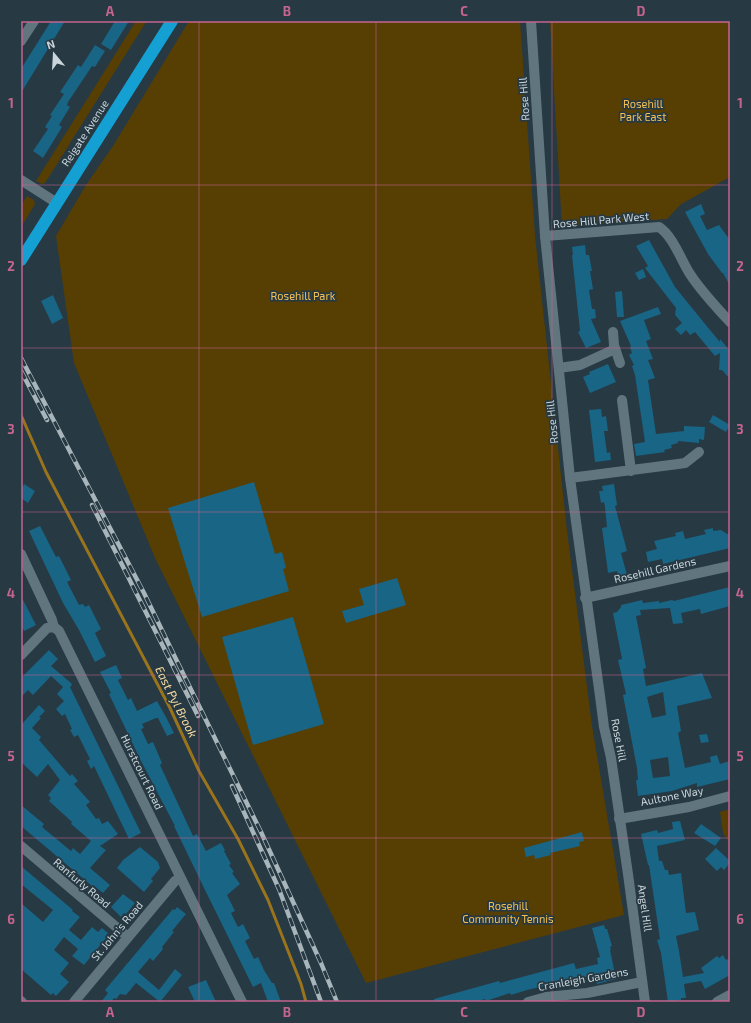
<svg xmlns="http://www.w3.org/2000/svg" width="751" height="1023" viewBox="0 0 751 1023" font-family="'Exo 2',sans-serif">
<rect width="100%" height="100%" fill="#273943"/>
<!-- green -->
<path fill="#573f04" d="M136,21L146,22L45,183L42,184L36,181Z
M189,21H520L535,236L567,531L592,726L624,915L366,983L155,558L74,363L56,236L86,185L113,146Z
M550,21H730V177L681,204L667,219L562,227Z
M27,196L34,200L35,204L21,227V206Z
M730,809V843L723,833L720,812Z"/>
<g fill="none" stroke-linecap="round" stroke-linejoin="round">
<!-- stream -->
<path stroke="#9a741d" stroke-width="3" d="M21,415L46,472L170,708L199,771L238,839L268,900L301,984L306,1002"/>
</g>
<!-- building -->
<path fill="#186585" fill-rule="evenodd" d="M51,21H65L21,93V69Z
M115,21H129L111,50L101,44Z
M95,45L105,51L95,67L92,66L68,102L67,105L70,107L59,125L62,127L43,158L33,151L48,129L45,127L52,116L50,115L64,94L60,92L78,65L81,67Z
M701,204L705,214L700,216L707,230L719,225L730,240V286L723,273H722L708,254L685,212Z
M649,240L675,287L710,330L720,342V339L730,351V379L722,370H719L720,353L715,356L695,332L690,335L686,330L681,335L675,329L682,323L675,315L676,308L645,268L648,266L636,246Z
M585,245L586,255H589L592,271H590L593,289L589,290L592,309H595L596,318L591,319L601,342L586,348L578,332L580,331L572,255H573L572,247Z
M643,269L646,277L639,280L635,273Z
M622,291L624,317H617L615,292Z
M53,295L63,318L52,324L41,301Z
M658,307L661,314L644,320L651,339L646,341L653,359L648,360L655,378L648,380L656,434L684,431V426L705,427L704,440L699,439V443L678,441V443L671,445L672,448L664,450L665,452L636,456L634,444L645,442L635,375L632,366L634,365L629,355L632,353L630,347L631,346L620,321Z
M608,364L616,382L590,393L583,377L590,374L589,372Z
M601,409L602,417L606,416L608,431H604L607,453L610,452L611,460L595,462L589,410Z
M713,415L730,425L726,432L709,422Z
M254,482L275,554L282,552L286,568L283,569L289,591L202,617L168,508Z
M24,484L35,491L28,503L21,498V490Z
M614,484L617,505L615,506L627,551L621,553L627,575L618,577L617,571L608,573L607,565L602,528L607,527L605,507L604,502L601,503L599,491H603L602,486Z
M40,526L56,557L59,556L71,580L67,582L79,605L83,604L85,607L89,605L101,629L95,633L106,656L95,662L79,630L63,603L29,531Z
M713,528V531L721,530L727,534L730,533V548L663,564L662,559L648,562L646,552L657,549L654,541L676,536L675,533L683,531L685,539L706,534L704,530Z
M397,578L406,605L346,623L342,611L364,605L359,589Z
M730,587V606L701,614L700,609L681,613L683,623L673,624L670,608L640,610L641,615L636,616L646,668L643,669L646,686L702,673L712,698L677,706L681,731L678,733L685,768L711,762L710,757L717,755L720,764L730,761V779L697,787V783L672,791L638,796L636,780H638L637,768L623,695L626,694L618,660L622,659L613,613L617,612L621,607V605L642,600L643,603L659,601V603L672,600L674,601ZM663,692L666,715L652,718L647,697ZM668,757L670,776L653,778L650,760Z
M21,596L36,625L24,631L21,625Z
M293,617L324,724L253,745L222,637Z
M49,650L58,659L51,666L71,683L72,685L70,687L141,833L129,839L94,766L91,769L87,761L90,759L78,735L74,737L70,730L72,729L65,714L62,716L56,709L64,701L57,694L63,687L51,676L33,695L28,690L21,697V678Z
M116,665L122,678L118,680L128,700L131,698L137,711L157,701L167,719L174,733L167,736L158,718H156L142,724L144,728L141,729L148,744L153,742L162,763L160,765L193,836L197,834L206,851L221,843L225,850L224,851L231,864L229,865L234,872L232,873L240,884L227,895L235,911L231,913L238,927L243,924L250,938L245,941L254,959L258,957L264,970L272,983H274L281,1002H268L261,983L253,987L205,890L174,826H175L140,759L109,694L111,693L100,672Z
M39,705L45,711L39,717L41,718L32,728L41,737L39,740L70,776L72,774L78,781L74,784L90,802L86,805L96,819L99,818L102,824L108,821L118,834L100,846L106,850L90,868L110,885L103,893L93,885L92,886L21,826V805L44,824L42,827L71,851L73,848L80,854L91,841L71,824L72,822L49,801L51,798L48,795L60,780L48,764L37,777L21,762V725Z
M707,734L709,742L701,743L699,735Z
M680,821L685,840L657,846L659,861H662L665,870H668L669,875L681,873L686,913L695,912L699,930L676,936L679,951L683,977L704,973L701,968L717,956L719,958L723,955L726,960L730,958V975L705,989L701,981L684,984L686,998H681V1000L668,1002L661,953L657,940L660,939L649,865H648L641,834L657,830L658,833L673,829L672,822Z
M701,824L721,838L715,846L694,833Z
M582,832L584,841L579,842L580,846L550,853L551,855L535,859L534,855L526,857L524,848Z
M140,847L158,862L160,868L151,879L153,881L144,892L117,868L123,860Z
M716,848L730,861V863L724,870L721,867L717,871L705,859Z
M21,866L73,910L72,911L80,917L69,930L81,940L92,927L98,932L102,928L108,933L105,937L106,938L84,965L72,956L78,949L64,937L54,950L69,963L60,974L69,982L56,996L53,993L51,995L21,969V903L43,922L53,910L21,884Z
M123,894L135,903L126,914L124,913L121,917L111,907Z
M177,907L186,914L172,931L174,932L162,947L163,949L153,961L150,958L138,972L159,990L175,969L182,975L160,1002L136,983L126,995L120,994L116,999L114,998L111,1002H101L108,993L105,990L173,909L175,910Z
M604,925L605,929H607L612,946L610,947L611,950H610L616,979L597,984L594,975L527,990L511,995L510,993L486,1001L485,999L475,1002H435L434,999L499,981L500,983L574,963L576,969L598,964L597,958L600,957L592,928Z
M206,980L216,1002H195L188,987Z"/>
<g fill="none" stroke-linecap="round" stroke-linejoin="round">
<!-- street -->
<path stroke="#61757f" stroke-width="10" d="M21,41L34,21
M21,180L57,203
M545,236L659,227C673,236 681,260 690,274C701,291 716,307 730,322
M613,332L614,345L620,363
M559,368L580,365L615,349
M622,400L631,471
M570,478L678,464L685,463L699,452
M21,554L52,620L54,627L59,631L242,1002
M585,598L730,566
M21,655L47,628L54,627
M619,819L689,807L730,796
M21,846L128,937
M74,1002L175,881L180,878
M528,1002L546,997L587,993L642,982
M717,1002L730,995"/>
<!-- secondary -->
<path stroke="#61757f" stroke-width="10" d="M531,21L545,236L570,478L600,696L604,727L611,758L628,874L645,1002
M21,1001L22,1002"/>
<!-- highway -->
<path stroke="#15a0d4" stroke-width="12" d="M21,260L172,21"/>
<!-- rail casing -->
<g stroke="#a8b5bb" stroke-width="4.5">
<path id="rail" d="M21,358L144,593L172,651L261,832L321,963L337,1002
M21,371L47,420
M92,505L198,716
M232,786L279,889L321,1002"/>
</g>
<!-- rail -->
<use href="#rail" stroke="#273943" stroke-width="3" stroke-dasharray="9" stroke-linecap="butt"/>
</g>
<!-- grid -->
<path fill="none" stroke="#c5648e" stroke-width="1" stroke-opacity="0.55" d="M199,21V1002M376,21V1002M552,21V1002M21,185H730M21,348H730M21,512H730M21,675H730M21,838H730"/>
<g text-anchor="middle" stroke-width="3.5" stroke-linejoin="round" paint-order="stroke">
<!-- street labels -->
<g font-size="11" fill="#cad5db" stroke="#273943">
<text transform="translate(524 99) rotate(-94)" y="4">Rose Hill</text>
<text transform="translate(85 133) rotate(-57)" y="4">Reigate Avenue</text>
<text transform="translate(601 220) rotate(-5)" y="4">Rose Hill Park West</text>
<text transform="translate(552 422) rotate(-96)" y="4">Rose Hill</text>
<text transform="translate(655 570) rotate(-13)" y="4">Rosehill Gardens</text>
<text transform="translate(619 740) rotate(79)" y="4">Rose Hill</text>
<text transform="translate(142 772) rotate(64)" y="4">Hurstcourt Road</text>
<text transform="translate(672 796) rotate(-11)" y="4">Aultone Way</text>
<text transform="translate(82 883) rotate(40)" y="4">Ranfurly Road</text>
<text transform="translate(645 908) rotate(82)" y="4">Angel Hill</text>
<text transform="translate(117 931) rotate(-50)" y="4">St. John's Road</text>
<text transform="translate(583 979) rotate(-10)" y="4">Cranleigh Gardens</text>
</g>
<!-- park labels -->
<g font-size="11" fill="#f5c152" stroke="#273943">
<text x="643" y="108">Rosehill<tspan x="643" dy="13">Park East</tspan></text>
<text x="303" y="300">Rosehill Park</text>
<text x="508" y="910">Rosehill<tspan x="508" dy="13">Community Tennis</tspan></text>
</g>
<!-- water labels -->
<g font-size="12" font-style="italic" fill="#fcdda1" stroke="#273943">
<text transform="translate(176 702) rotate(63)" y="4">East Pyl Brook</text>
</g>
</g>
<!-- border -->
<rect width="751" height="1023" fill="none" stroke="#273943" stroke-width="44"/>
<!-- north arrow -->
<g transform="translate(54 54) rotate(342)" stroke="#273943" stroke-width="3" paint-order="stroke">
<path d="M0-3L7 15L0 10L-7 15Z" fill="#cad5db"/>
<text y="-6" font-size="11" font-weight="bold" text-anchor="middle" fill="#cad5db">N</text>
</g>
<rect x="22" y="22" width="707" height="979" fill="none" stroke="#c5648e" stroke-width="1.5"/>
<g font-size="13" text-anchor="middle" font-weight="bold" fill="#c5648e">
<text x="110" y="16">A</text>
<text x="287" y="16">B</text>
<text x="464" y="16">C</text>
<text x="641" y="16">D</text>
<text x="11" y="108">1</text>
<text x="740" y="108">1</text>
<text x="11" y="271">2</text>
<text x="740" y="271">2</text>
<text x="11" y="434">3</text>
<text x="740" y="434">3</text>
<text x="11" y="598">4</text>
<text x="740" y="598">4</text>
<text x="11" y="761">5</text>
<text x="740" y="761">5</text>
<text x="11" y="924">6</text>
<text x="740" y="924">6</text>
<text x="110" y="1017">A</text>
<text x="287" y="1017">B</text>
<text x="464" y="1017">C</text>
<text x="641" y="1017">D</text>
</g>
</svg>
